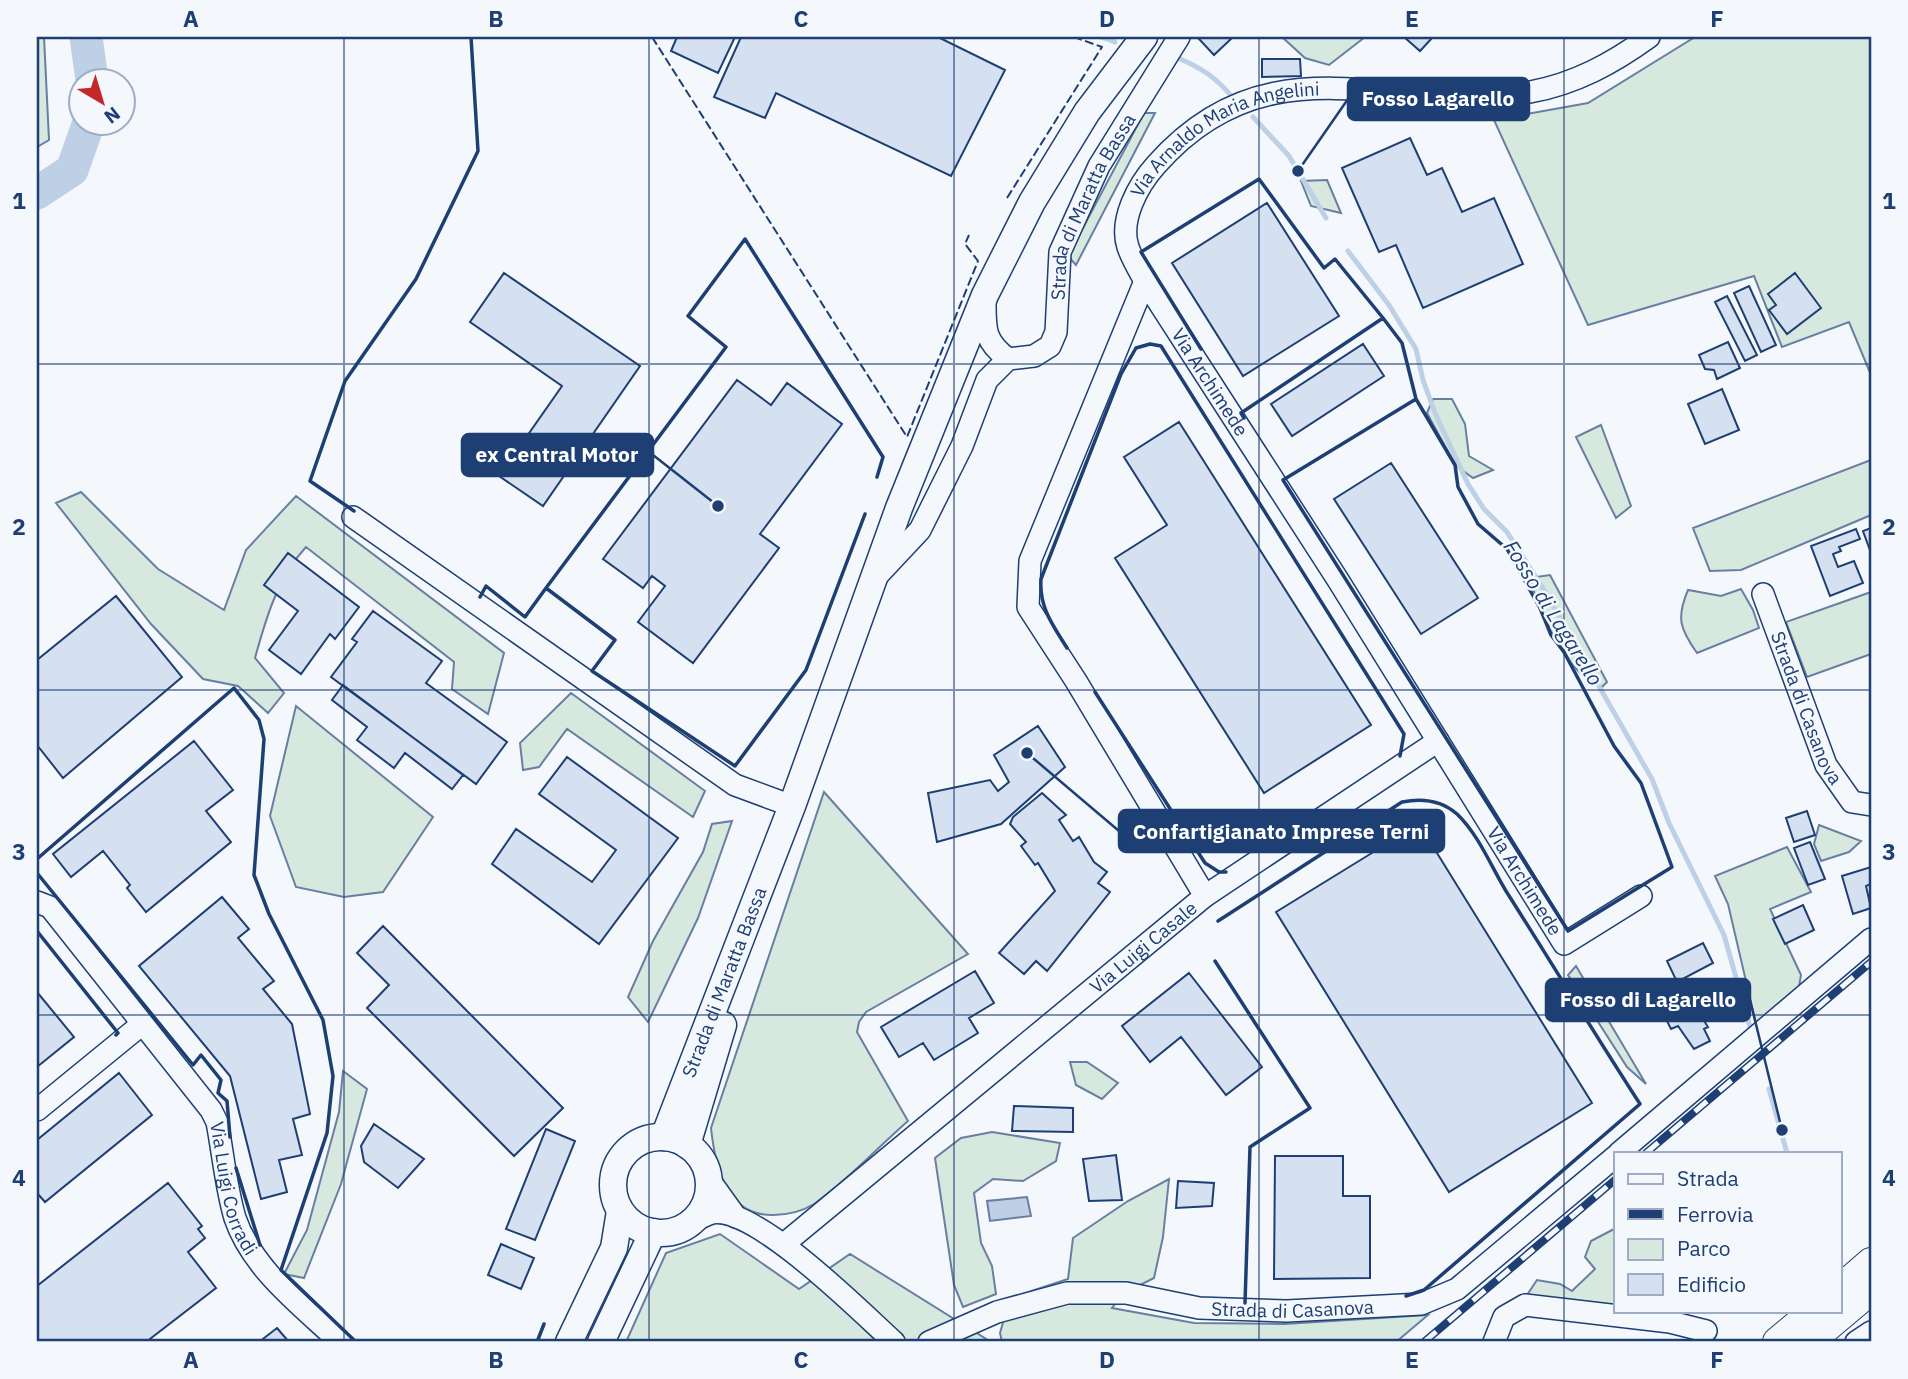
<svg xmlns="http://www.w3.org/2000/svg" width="1908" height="1379" viewBox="0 0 1908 1379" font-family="'IBM Plex Sans',sans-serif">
<rect width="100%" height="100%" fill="#f4f7fb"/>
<!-- green -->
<path fill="#d7e8df" stroke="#687fa3" stroke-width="2" d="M37,37H44L49,140L37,147Z
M1282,37H1365L1329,65L1305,58Z
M1695,37H1871V375L1849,322L1782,347L1754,276L1588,325L1494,120L1588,103Z
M1144,113H1155L1076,265L1068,256Z
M1327,180L1341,213L1311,206L1301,181Z
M1433,399H1452L1465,424L1469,456L1493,470L1473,478L1455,465L1427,413Z
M1601,425L1631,506L1616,518L1576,437Z
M1871,460V515L1741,570L1710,571L1693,528Z
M81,492L158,569L224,610L246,550L296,496L504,653L488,714L452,689L454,662L306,547C278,577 266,618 255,658L284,693L268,713L238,686L203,679L151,624L56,503Z
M1550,575L1607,682L1602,687C1564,673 1542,614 1529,578Z
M1741,589L1753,610L1759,628L1697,653C1680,629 1676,618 1688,590L1721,596Z
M1871,592V654L1807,677L1786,622Z
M571,693L705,791L693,817L567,729L539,767L523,770L520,743Z
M296,706L433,817L383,892L344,897L296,887L270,816Z
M824,792L968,954L866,1012L859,1022L857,1032L908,1121C877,1148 848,1180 814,1204C801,1212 788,1215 773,1215C725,1216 715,1165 711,1128Z
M732,821L698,918L648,1022L628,997L653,941L703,852L712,824Z
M1819,825L1861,841L1849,852L1821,861L1814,844Z
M1787,847L1811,892L1770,909L1801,975L1798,993L1756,1024L1728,904L1715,876Z
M1576,966L1646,1084L1627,1067L1568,975Z
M1070,1062H1087L1118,1083L1102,1099L1076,1085Z
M343,1071L367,1089L341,1184L304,1278L284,1274L307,1230L339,1112Z
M992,1132L1060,1143L1056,1161L1023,1181L993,1179L974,1193L981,1243L992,1266L996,1294L963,1307L954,1285L935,1158L961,1138Z
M1169,1179L1163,1237L1154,1278L1124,1293L1112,1308L1194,1323L1284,1324L1428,1315L1396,1342H1002L1000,1333L1010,1298L1068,1279L1073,1238L1128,1201Z
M1616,1228V1305L1527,1295L1537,1280L1560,1284L1572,1291L1595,1269L1585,1257L1591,1241Z
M720,1234L799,1289L850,1254L991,1342H626L666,1253Z"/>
<!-- water -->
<path fill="#bed0e5" stroke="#687fa3" stroke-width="2" d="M1027,1197L1031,1216L990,1221L987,1201Z"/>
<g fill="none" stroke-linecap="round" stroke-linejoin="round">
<!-- stream -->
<path stroke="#bed0e5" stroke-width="5" d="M1101,37L1115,42
M1178,58C1201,68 1216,77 1232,97
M1253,117L1289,156L1326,218
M1348,251L1389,305L1416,349L1423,380L1435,413L1468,484L1484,509L1507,532L1544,590L1652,779L1669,823L1724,935L1750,1027
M1769,1089L1787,1153"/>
<!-- river -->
<path stroke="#bed0e5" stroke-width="33" d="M86,37L92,80
M37,193L72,170L89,122"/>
</g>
<!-- building -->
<path fill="#d5e0f0" stroke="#1d3f73" stroke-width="2" d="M677,37H735L718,73L671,51Z
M741,37H938L1005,70L951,176L776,93L765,118L714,97Z
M1202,37H1233L1214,55L1199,39Z
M1404,37H1433L1420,51Z
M1262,59H1300L1301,76L1262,77Z
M1410,138L1427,175L1442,168L1462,212L1494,198L1523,264L1423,308L1396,245L1379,252L1342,168Z
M1267,203L1339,316L1243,376L1172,263Z
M504,273L640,366L543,506L499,476L562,386L470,322Z
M1795,273L1821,308L1787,334L1769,310L1776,305L1768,294Z
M1749,286L1776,345L1761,352L1734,293Z
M1727,296L1757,355L1745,361L1715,302Z
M1728,342L1740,368L1717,379L1714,370L1705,369L1699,355Z
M1363,344L1384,376L1292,436L1271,404Z
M737,380L771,405L787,383L842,424L760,534L779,548L693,663L638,622L665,586L652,576L643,588L603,559Z
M1722,389L1739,430L1705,444L1688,404Z
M1179,422L1371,725L1264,793L1115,558L1167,525L1124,457Z
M1391,463L1478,598L1421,634L1334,499Z
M1871,528V553L1863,531Z
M1856,529L1860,539L1839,547L1841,551L1833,554L1838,567L1854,561L1863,583L1830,596L1811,546Z
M288,553L359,607L335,639L330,634L301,674L269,650L298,611L264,585Z
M116,596L182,677L63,778L37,745V660Z
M373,611L442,661L426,683L507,742L476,784L331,677L357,642L352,639Z
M343,685L463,775L452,789L405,753L394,768L357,740L367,727L332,700Z
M1038,726L1065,767L1001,824L937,842L928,793L990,780L998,791L1009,782L994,755Z
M194,741L233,790L206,811L231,842L146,912L127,888L130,885L103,851L71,877L53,854Z
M567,757L678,838L599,944L492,864L516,829L592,882L616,850L539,794Z
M1042,793L1066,815L1059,820L1073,841L1079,837L1094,862L1107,872L1098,883L1110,892L1047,971L1036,961L1024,974L999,953L1055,891L1038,863L1035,865L1021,846L1026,842L1010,824L1013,817Z
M1807,811L1815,835L1794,842L1786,818Z
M1419,824L1592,1103L1449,1192L1276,912Z
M1810,842L1825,879L1808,885L1794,848Z
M1871,867V884L1866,886L1871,908L1853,914L1842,876Z
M222,897L249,929L238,938L274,981L263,989L292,1024L310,1114L293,1119L302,1155L279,1160L287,1192L261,1199L230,1076L139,966Z
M1803,905L1814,930L1785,944L1773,919Z
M383,926L563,1108L514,1156L367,1008L389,985L357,953Z
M1703,943L1713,963L1677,982L1667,961Z
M975,971L994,1003L969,1018L978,1033L934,1060L923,1043L899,1057L881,1027Z
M1189,973L1262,1067L1226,1095L1181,1037L1150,1062L1122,1026Z
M37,992L74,1037L37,1067Z
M1688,995L1708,1027L1704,1029L1710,1041L1694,1049L1678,1026L1671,1029L1661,1009Z
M119,1073L152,1115L45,1202L37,1193V1140Z
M1014,1106L1073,1108V1132L1012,1131Z
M374,1124L424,1159L398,1188L364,1162L361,1146Z
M546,1129L575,1141L535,1240L506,1229Z
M1116,1155L1122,1200L1089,1201L1083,1159Z
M1275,1156H1343V1196H1370V1278L1274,1279Z
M1178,1181L1214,1183L1212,1206L1176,1208Z
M168,1183L202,1226L198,1229L205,1238L188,1252L216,1288L146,1342H37V1286Z
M501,1244L534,1258L521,1289L488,1275Z
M277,1328L289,1342H259Z"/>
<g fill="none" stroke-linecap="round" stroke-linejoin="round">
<!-- minor casing -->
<g stroke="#1d3f73" stroke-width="24">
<g id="minor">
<path id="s1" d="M1145,281C1139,270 1132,259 1128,247C1119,220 1138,185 1156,165C1270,36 1391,114 1530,92C1575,84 1613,63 1649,37"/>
<path d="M985,301C985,329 984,341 1008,359"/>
<path d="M353,517L735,785L792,806"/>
<path id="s2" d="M876,577L920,530L962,446L987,380L1008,359L1034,356L1050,346L1056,332L1060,252L1099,166L1179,37"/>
<path id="s3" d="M1763,594L1826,765L1852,802L1871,805"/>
<path d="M1205,896L1438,741"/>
<path id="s4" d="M37,902L50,907L211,1110L217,1122C223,1153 226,1188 235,1218C252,1269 303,1307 340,1342"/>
<path d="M37,1110L141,1025"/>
<path d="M1619,1153L1871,939"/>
<path d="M708,1178L736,1217"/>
<path d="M688,1224C695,1221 704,1215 712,1213C755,1205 862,1313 894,1342"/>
<path id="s5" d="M784,1244L1205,896L1076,681L1028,607L1030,561L1145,281L1338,580L1564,944L1641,896"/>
<path id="s6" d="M929,1342L997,1312L1067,1293H1126L1199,1308L1287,1311L1421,1304L1457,1289L1616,1156"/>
<path d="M1494,1342L1504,1317L1525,1305L1670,1322L1706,1331"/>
<path d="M1856,1342L1871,1332"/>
</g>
</g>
<!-- major casing -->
<g stroke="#1d3f73" stroke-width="29">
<g id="major">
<path id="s7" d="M664,1137L792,806L899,508L985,295L1032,202L1087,112L1144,37"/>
<circle cx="661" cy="1185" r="48"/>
<path d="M687,1145L723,1025"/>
<path d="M569,1342L614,1248L620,1211"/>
<path d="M601,1342L653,1232"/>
</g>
</g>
<!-- highway casing -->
<g stroke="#1d3f73" stroke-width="32">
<path id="highway" d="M1840,1290L1871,1263
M1778,1342L1815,1311
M1808,1342L1871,1289"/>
</g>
<!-- minor -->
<use href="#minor" stroke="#f4f7fb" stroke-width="21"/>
<!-- major -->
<use href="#major" stroke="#f4f7fb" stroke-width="26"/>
<!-- highway -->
<use href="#highway" stroke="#f4f7fb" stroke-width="30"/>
<!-- rail casing -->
<g stroke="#1d3f73" stroke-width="8">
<path id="rail" d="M1646,1153L1871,962
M1424,1342L1616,1179"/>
</g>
<!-- rail -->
<use href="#rail" stroke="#f4f7fb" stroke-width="5" stroke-dasharray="16" stroke-linecap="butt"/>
<!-- fence -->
<path stroke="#1d3f73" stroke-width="2" stroke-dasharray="9 3.5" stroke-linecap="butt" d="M652,37L907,437L978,261L965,244L969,235
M1007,198L1102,47L1074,37"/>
<!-- wall -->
<path stroke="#1d3f73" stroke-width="3.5" d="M1201,349L1141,252L1259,179L1324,268L1335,259L1383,318
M1416,399L1455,465L1458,487L1478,524L1507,549L1540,608L1551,635L1564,652L1614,746L1641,783L1672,867L1568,931L1283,480Z
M1244,418L1241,413L1383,318L1402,343L1416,399
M354,511L310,481L345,381L416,279L478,151L471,37
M865,514L806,670L735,766L592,671L615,640L546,588L726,347L688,316L745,239L883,457L877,477
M480,597L486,586L525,617L546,588
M1067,648C1052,624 1039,607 1041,579L1121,374L1136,348L1150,344L1161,346L1404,734L1400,756
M1095,692L1205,863L1219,872H1226
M37,859L234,688L259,720L264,739L254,875L269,914L323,1020L333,1076L327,1133L281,1270L356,1342
M37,873L193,1065L201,1055L221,1080L218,1093L227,1101L230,1137
M1218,921L1402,802C1422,798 1441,800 1457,814C1478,834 1491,866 1506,891C1551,962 1594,1033 1640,1104L1424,1290L1406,1296
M37,931L118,1033L116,1035
M1215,961L1310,1108L1250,1147L1245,1303
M236,1168L260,1245
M537,1342L544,1324"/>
</g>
<!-- grid -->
<path fill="none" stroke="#1d3f73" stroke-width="2" stroke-opacity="0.55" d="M344,37V1342M649,37V1342M954,37V1342M1259,37V1342M1564,37V1342M37,364H1871M37,690H1871M37,1015H1871"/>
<g text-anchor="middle" stroke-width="5" stroke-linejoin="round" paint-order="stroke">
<!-- street labels -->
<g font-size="19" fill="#1d3f73" stroke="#f4f7fb">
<text dy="7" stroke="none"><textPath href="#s1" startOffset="203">Via Arnaldo Maria Angelini</textPath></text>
<text dy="7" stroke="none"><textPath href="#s2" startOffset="452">Strada di Maratta Bassa</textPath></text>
<text dy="7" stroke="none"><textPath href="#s5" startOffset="1354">Via Archimede</textPath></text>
<text dy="7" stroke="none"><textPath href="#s3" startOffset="122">Strada di Casanova</textPath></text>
<text dy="7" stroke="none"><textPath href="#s5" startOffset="1944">Via Archimede</textPath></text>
<text dy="7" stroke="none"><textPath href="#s5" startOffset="466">Via Luigi Casale</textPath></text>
<text dy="7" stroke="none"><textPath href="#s7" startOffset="166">Strada di Maratta Bassa</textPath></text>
<text dy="7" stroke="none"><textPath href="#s4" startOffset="355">Via Luigi Corradi</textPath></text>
<text dy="7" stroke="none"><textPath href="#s6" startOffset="374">Strada di Casanova</textPath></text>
</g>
<!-- water labels -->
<g font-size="21" font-style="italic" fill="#1d3f73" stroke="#f4f7fb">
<text transform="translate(1553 613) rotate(58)" y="7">Fosso di Lagarello</text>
</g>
</g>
<!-- callouts -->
<path fill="none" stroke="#1d3f73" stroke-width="2.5" d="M1298 171L1348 99M718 506L653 455M1027 753L1119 831M1782 1130L1750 1000"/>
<g fill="#1d3f73" stroke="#f4f7fb" stroke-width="2.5">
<circle cx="1298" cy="171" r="7"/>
<circle cx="718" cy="506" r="7"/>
<circle cx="1027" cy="753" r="7"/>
<circle cx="1782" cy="1130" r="7"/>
</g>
<g fill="#1d3f73" stroke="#1d3f73" stroke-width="2.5">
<rect x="1348" y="78" width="181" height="42" rx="7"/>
<rect x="462" y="434" width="191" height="42" rx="7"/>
<rect x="1119" y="810" width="325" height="42" rx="7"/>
<rect x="1546" y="979" width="204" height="42" rx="7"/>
</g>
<g font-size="21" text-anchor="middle" font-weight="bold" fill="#fff">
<text x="1438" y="106">Fosso Lagarello</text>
<text x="557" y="462">ex Central Motor</text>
<text x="1281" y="839">Confartigianato Imprese Terni</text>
<text x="1648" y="1007">Fosso di Lagarello</text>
</g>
<!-- border -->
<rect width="1908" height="1379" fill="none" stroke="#f4f7fb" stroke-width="77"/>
<!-- legend -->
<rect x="1614" y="1152" width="228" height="161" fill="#f4f7fb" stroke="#9eadc5" stroke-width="2"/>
<rect x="1628" y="1174" width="35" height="10" fill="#f4f7fb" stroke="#9eadc5" stroke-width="2"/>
<text x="1677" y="1186" font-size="21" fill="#1d3f73">Strada</text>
<rect x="1628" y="1209" width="35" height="10" fill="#1d3f73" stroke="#9eadc5" stroke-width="2"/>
<text x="1677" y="1222" font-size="21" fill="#1d3f73">Ferrovia</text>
<rect x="1628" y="1239" width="35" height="21" fill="#d7e8df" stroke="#9eadc5" stroke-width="2"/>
<text x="1677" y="1256" font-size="21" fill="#1d3f73">Parco</text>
<rect x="1628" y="1274" width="35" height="21" fill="#d5e0f0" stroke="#9eadc5" stroke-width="2"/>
<text x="1677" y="1292" font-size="21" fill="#1d3f73">Edificio</text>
<!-- north arrow -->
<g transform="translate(102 102) rotate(142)"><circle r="33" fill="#f4f7fb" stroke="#9eadc5" stroke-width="2"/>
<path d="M0-5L12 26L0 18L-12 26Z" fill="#c62828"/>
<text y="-10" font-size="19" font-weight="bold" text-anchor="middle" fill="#1d3f73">N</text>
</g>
<rect x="38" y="38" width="1832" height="1302" fill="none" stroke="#1d3f73" stroke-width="2.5"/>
<g font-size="23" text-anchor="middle" font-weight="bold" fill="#1d3f73">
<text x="191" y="27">A</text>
<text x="496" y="27">B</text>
<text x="801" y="27">C</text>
<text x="1107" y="27">D</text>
<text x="1412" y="27">E</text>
<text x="1717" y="27">F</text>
<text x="19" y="209">1</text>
<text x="1889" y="209">1</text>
<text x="19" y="535">2</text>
<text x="1889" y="535">2</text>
<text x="19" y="860">3</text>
<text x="1889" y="860">3</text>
<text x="19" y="1186">4</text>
<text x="1889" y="1186">4</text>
<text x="191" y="1368">A</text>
<text x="496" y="1368">B</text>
<text x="801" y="1368">C</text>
<text x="1107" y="1368">D</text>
<text x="1412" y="1368">E</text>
<text x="1717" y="1368">F</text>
</g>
</svg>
